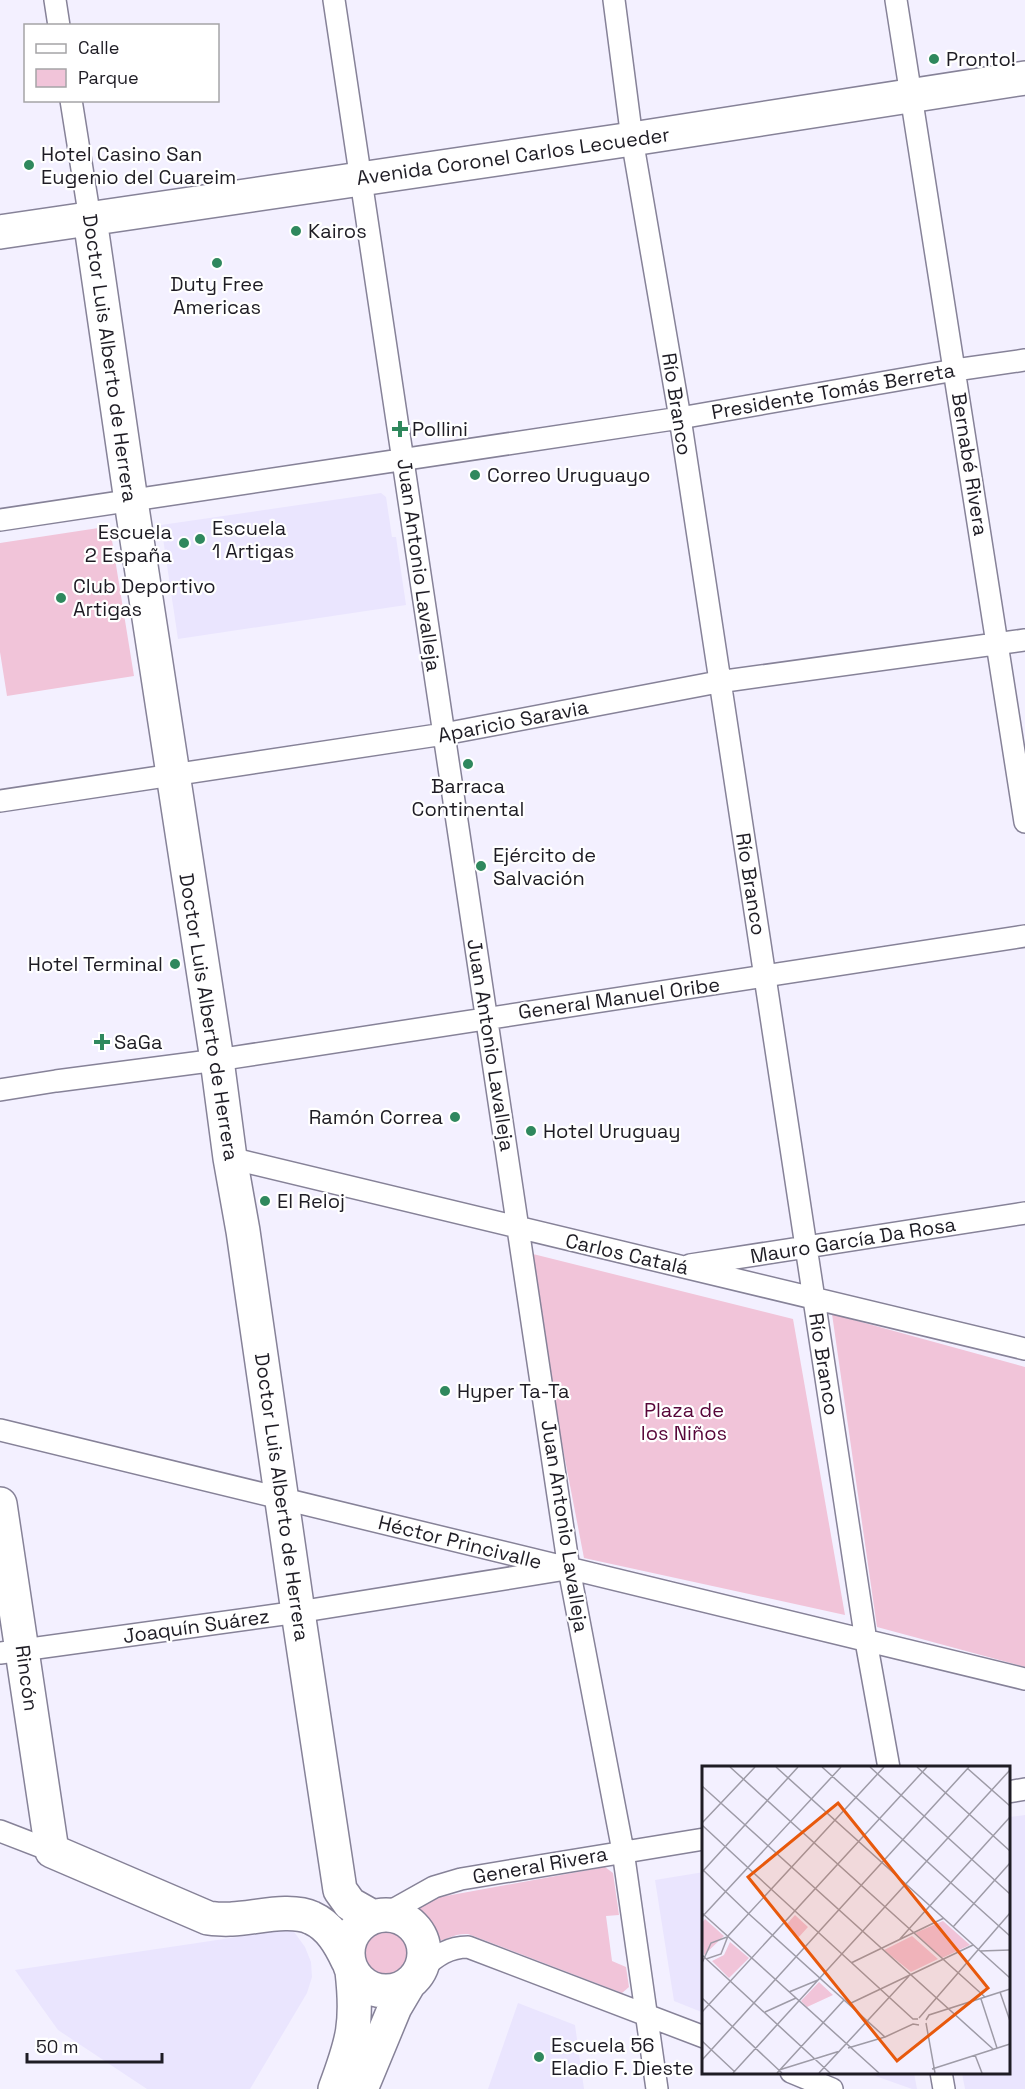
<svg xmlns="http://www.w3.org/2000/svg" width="1025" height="2089" viewBox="0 0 1025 2089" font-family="'Space Grotesk',sans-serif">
<rect width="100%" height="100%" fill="#f3f0ff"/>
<!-- built -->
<path fill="#eae5fe" d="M381,493L386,497L392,537H396L406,605L178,639L161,525Z
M1025,1815V2089H965L962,2073L1008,2072L1009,1817Z
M704,1872V2013L674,2001L655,1880Z
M292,1929L305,1947L311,1962L312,1977L307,1993L250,2089H147L58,2030L15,1970Z
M518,2003L575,2025L584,2089H488Z
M867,2073H914L917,2089H912Z"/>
<!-- green -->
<path fill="#f1c4d9" d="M105,527L110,528L134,676L7,696L0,652V543Z
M525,1252L793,1319L845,1615L584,1558Z
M832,1314L1025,1367V1667L877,1627Z
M605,1867L613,1873L619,1915L606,1916L612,1961L626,1967L629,1987L622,1993L468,1934C453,1933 447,1941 435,1941C431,1927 425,1919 413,1910L435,1898Z
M362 1953a24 24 0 1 1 48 0a24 24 0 1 1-48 0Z"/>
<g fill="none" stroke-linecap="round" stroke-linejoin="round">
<!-- street casing -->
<g stroke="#868298" stroke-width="24">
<path id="street" d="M55,0L59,26
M334,0L569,1569L623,1851L657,2089
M614,0L632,139L680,418L866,1641L889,1768
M896,0L1025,822
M71,100L90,219
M0,520L680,418L955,370L1025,360
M0,801L444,734L718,682L1025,640
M0,1090L56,1081L217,1060L1025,936
M230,1158L1025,1349
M690,1265L1025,1213
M0,1430L1025,1679
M0,1653L298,1612L560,1570
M1008,1792L1025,1789
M0,1831L52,1851
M384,1915L434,1887L461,1879L704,1839
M422,1968C437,1956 448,1947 468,1947L704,2037
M791,2072L832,2089
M941,2072L944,2089"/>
</g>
<!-- primary casing -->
<g stroke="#868298" stroke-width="36">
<path id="primary" d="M90,219L131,501L217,1060L230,1158L243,1231L298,1612L340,1890L350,1904L373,1917
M0,232L632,139L1025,78
M0,1504L52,1851L208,1918C216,1919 224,1920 232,1919C255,1918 291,1908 312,1918C330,1926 340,1944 348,1961
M348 1953a38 38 0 1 1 76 0a38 38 0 1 1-76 0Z
M335,2089C353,2041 358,2023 352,1971
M361,2089L395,2007L408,1985"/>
</g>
<!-- street -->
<use href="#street" stroke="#fff" stroke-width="21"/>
<!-- primary -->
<use href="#primary" stroke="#fff" stroke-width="33"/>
</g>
<!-- markers -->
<g fill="#2f885d" stroke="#fff" stroke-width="2">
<circle cx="934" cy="59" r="6"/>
<circle cx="29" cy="165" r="6"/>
<circle cx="296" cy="231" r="6"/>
<circle cx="217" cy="263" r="6"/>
<path d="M397 420h6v6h6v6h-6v6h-6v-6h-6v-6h6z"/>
<circle cx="475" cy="475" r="6"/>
<circle cx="200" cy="539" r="6"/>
<circle cx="184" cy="543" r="6"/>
<circle cx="61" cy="598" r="6"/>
<circle cx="468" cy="764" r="6"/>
<circle cx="481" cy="866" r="6"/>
<circle cx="175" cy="964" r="6"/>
<path d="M99 1033h6v6h6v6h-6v6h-6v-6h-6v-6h6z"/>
<circle cx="455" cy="1117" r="6"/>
<circle cx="531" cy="1131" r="6"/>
<circle cx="265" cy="1201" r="6"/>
<circle cx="445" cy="1391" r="6"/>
<circle cx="539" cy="2057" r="6"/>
</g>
<g text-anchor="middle" stroke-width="4.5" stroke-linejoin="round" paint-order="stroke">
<!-- poi labels -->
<g font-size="20" fill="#1e1c24" stroke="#fff" text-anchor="start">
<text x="946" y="66">Pronto!</text>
<text x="41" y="161">Hotel Casino San<tspan x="41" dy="23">Eugenio del Cuareim</tspan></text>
<text x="308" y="238">Kairos</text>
<text x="217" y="291" text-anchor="middle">Duty Free<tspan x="217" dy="23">Americas</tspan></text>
<text x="412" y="436">Pollini</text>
<text x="487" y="482">Correo Uruguayo</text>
<text x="212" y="535">Escuela<tspan x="212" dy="23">1 Artigas</tspan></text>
<text x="172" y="539" text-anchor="end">Escuela<tspan x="172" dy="23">2 España</tspan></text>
<text x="73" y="593">Club Deportivo<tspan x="73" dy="23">Artigas</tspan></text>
<text x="468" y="793" text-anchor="middle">Barraca<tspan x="468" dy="23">Continental</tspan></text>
<text x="493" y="862">Ejército de<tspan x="493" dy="23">Salvación</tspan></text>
<text x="163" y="971" text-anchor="end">Hotel Terminal</text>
<text x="114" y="1049">SaGa</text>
<text x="443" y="1124" text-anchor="end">Ramón Correa</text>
<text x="543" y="1138">Hotel Uruguay</text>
<text x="277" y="1208">El Reloj</text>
<text x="457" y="1398">Hyper Ta-Ta</text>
<text x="551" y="2052">Escuela 56<tspan x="551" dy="23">Eladio F. Dieste</tspan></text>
</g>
<!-- street labels -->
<g font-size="20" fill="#1e1c24" stroke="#fff">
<text transform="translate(513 156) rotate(-8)" y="7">Avenida Coronel Carlos Lecueder</text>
<text transform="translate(110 358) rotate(82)" y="7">Doctor Luis Alberto de Herrera</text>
<text transform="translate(833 391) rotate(-10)" y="7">Presidente Tomás Berreta</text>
<text transform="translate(677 404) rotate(81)" y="7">Río Branco</text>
<text transform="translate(970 464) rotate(81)" y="7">Bernabé Rivera</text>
<text transform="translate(419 565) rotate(82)" y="7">Juan Antonio Lavalleja</text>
<text transform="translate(513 721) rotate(-11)" y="7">Aparicio Saravia</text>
<text transform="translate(751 884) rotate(81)" y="7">Río Branco</text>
<text transform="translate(619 998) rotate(-8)" y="7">General Manuel Oribe</text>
<text transform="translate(209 1017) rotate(81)" y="7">Doctor Luis Alberto de Herrera</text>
<text transform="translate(491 1045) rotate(81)" y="7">Juan Antonio Lavalleja</text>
<text transform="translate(853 1240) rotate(-9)" y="7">Mauro García Da Rosa</text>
<text transform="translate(627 1254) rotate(13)" y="7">Carlos Catalá</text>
<text transform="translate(824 1364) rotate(81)" y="7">Río Branco</text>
<text transform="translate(282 1497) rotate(82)" y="7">Doctor Luis Alberto de Herrera</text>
<text transform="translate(565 1526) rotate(81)" y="7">Juan Antonio Lavalleja</text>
<text transform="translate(460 1542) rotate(14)" y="7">Héctor Princivalle</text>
<text transform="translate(196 1626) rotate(-8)" y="7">Joaquín Suárez</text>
<text transform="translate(27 1678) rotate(82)" y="7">Rincón</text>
<text transform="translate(540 1865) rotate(-10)" y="7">General Rivera</text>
</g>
<!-- park labels -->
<g font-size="20" fill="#570639" stroke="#fff">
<text x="684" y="1417">Plaza de<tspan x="684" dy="23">los Niños</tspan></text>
</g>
</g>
<!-- overview -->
<g transform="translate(702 1766)">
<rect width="308" height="308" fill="#f3f0ff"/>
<path d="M93,149L106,161L96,172L83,160ZM3,153L22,170L2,189L0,157ZM241,155L268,179L240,192L213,167ZM210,170L236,193L209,206L182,184ZM28,176L47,192L27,212L10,195L22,189ZM117,216L131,229L105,241L99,235Z" fill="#f1c4d9"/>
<path fill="none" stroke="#9e9ba7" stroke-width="1.5" d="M28,1L283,231M74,1L308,212M120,1L308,170M168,1L308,128M215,1L308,85M265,2L308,40M0,20L291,283M0,57L53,1M0,59L69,123M0,103L47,148M0,106L96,1M69,123L211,253H216M0,147L177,307M47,148L183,271L211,258L217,259M0,151L139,1M251,161L308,97M197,174L308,51M278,185L308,184M0,189L128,307M4,193L19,188L26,170L182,1M0,197L9,177L25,171M149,197L242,152M87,226L116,214M298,226L308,255M0,232L80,307M279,233L295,282M147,238L271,179M0,246L225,1M63,246L94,232M217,252L308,147M224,254L227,249L308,223M224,257L233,307M0,275L33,306M146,282L183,271M273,289L280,307M0,294L267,1M230,303L308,278M77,304L138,285M31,307L308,4M75,307L142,234M117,307L207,210"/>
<path fill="#e8590c" fill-opacity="0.15" stroke="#e8590c" stroke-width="3" d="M136,37L286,222L195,295L46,111Z"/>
<rect width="308" height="308" fill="none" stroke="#1e1c24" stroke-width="3"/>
</g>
<!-- legend -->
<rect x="24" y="24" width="195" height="78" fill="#ffffff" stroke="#a5a4a7" stroke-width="1.5"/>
<rect x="36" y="44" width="30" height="9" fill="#ffffff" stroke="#a5a4a7" stroke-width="1.5"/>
<text x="78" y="54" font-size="18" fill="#1e1c24">Calle</text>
<rect x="36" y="69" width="30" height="18" fill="#f1c4d9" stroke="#a5a4a7" stroke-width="1.5"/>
<text x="78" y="84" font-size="18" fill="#1e1c24">Parque</text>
<!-- scale -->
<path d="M27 2053v9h135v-9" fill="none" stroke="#1e1c24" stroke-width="3"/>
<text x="36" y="2053" font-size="18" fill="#1e1c24" stroke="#ffffff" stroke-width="4.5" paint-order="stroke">50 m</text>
</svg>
